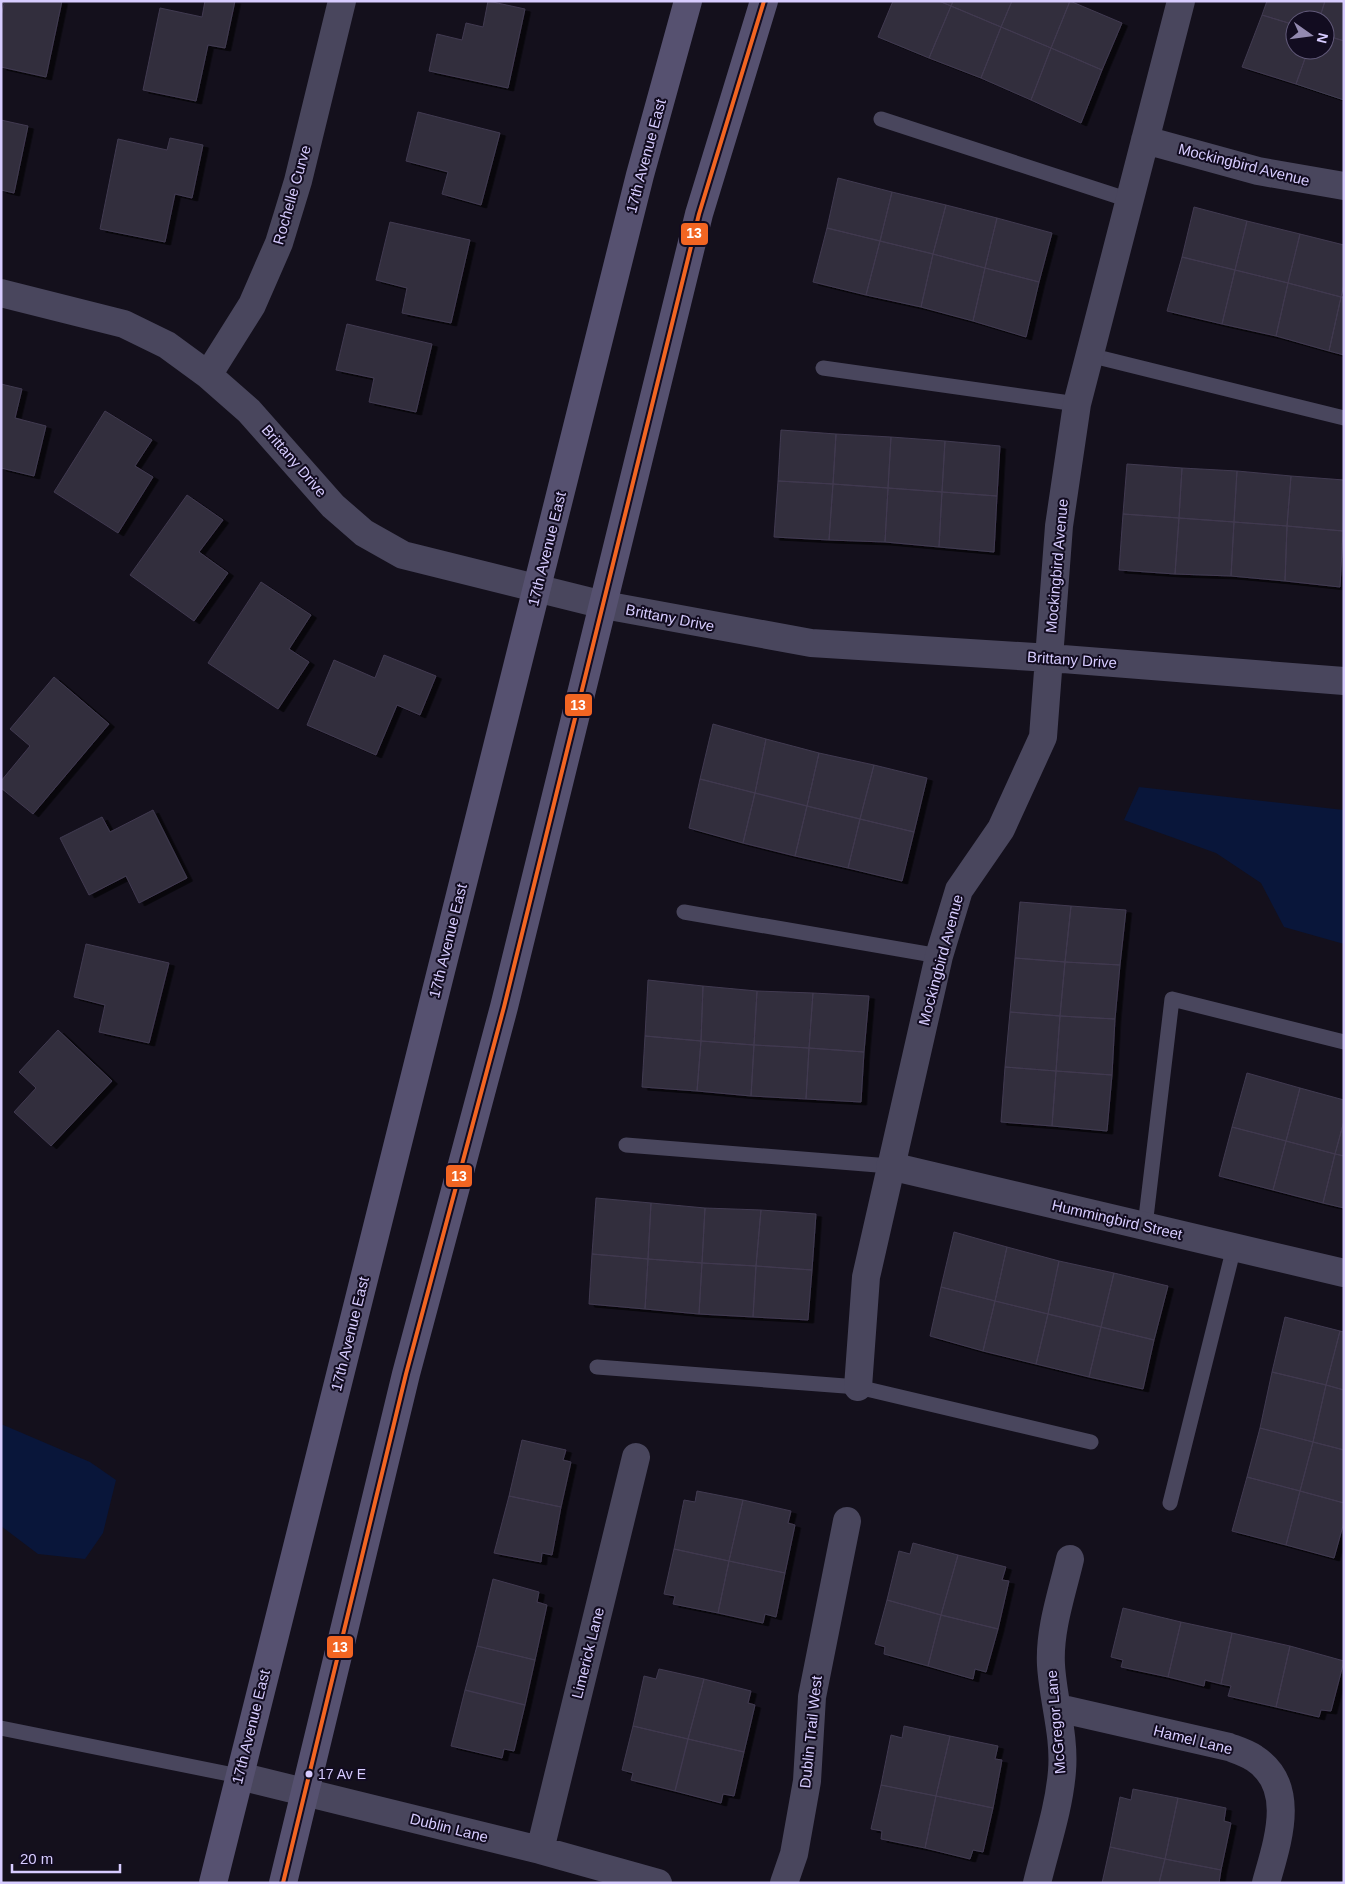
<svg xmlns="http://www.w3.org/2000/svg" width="1345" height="1884" viewBox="0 0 1345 1884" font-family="Arial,sans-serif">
<defs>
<filter id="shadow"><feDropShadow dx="5.5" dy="3" stdDeviation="0" flood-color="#0009"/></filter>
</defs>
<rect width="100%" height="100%" fill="#14101c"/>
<!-- water -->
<path fill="#09163a" d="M1139,787L1344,810V944L1284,927L1261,883L1216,853L1124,820Z
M1,1424L90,1462L116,1480L103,1533L85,1559L38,1554L1,1526Z"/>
<!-- building -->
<path fill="#322e3e" stroke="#413a50" filter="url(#shadow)" d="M1,1H62L46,77L1,67V16L4,4Z
M205,1H235L225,48L208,45L196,101L143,90L160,8L202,17Z
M488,1L525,9L508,88L429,71L437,34L462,40L466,23L483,27Z
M893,1H939L951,6L929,58L878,37Z
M939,1H953L951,6Z
M953,1H1012L1001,27L951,6Z
M1012,1H1070L1051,48L1001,27Z
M1070,1L1122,23L1102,70L1051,48Z
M1267,1H1325L1319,20H1295V25L1262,15Z
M1325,1H1344V41L1325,35V20H1319Z
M951,6L1001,27L981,78L929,58Z
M1262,15L1295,25V50H1308L1296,84L1242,67Z
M1001,27L1051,48L1031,100L981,78Z
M1325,35L1344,41V100L1296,84L1308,50H1325Z
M1051,48L1102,70L1081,123L1031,100Z
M418,112L500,133L481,205L442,194L448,172L406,161Z
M1,120L28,126L14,193L1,190Z
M170,138L203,145L192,198L175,194L165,242L100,229L118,139L167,150Z
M838,178L892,192L880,241L827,228Z
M892,192L946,205L933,254L880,241Z
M946,205L997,218L985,268L933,254Z
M1194,207L1247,221L1235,270L1182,257Z
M997,218L1052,233L1039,282L985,268Z
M1247,221L1300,234L1288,283L1235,270Z
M390,222L470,240L451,323L402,313L407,288L376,280Z
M827,228L880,241L866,295L813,282Z
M1300,234L1344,245V284L1341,297L1288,283Z
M880,241L933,254L921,307L866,295Z
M933,254L985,268L973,321L921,307Z
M1182,257L1235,270L1222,324L1167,311Z
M985,268L1039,282L1026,337L973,321Z
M1235,270L1288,283L1276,336L1222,324Z
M1288,283L1341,297L1329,351L1276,336Z
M1341,297H1344V355L1329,351Z
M347,324L432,344L416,412L369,402L374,378L336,370Z
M1,384L22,389L15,418L46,426L34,476L1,468Z
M105,411L152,440L135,466L153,477L118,533L54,492Z
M781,430L836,434L833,484L778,481Z
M836,434L891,437L888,488L833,484Z
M891,437L945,441L942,492L888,488Z
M945,441L1000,446L997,496L942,492Z
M1127,464L1182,468L1179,518L1123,514Z
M1182,468L1237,471L1234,522L1179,518Z
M1237,471L1291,476L1287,526L1234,522Z
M1291,476L1344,480L1343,531L1287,526Z
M778,481L833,484L829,540L774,537Z
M833,484L888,488L885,542L829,540Z
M888,488L942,492L939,547L885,542Z
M942,492L997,496L994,552L939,547Z
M187,495L223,520L199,552L228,573L194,621L130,575Z
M1123,514L1179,518L1175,574L1119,570Z
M1179,518L1234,522L1231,576L1175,574Z
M1234,522L1287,526L1285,581L1231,576Z
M1287,526L1343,531L1340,587L1285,581Z
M261,582L311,615L289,649L309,662L278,709L208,663Z
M384,655L436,676L420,715L397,705L376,755L307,725L334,660L375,678Z
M54,677L109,724L33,814L1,788V781L30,746L10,729Z
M713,724L766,739L755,793L700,779Z
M766,739L819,753L807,806L755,793Z
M819,753L874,765L860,819L807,806Z
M874,765L927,778L914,832L860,819Z
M700,779L755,793L743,843L689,828Z
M755,793L807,806L795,856L743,843Z
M807,806L860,819L848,868L795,856Z
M153,810L187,878L139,903L126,876L89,895L60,838L102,817L110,832Z
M860,819L914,832L902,881L848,868Z
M1020,902L1071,906L1065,962L1015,958Z
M1071,906L1126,910L1120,965L1065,962Z
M86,944L169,963L149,1043L99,1032L105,1005L74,997Z
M1015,958L1065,962L1060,1016L1010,1012Z
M1065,962L1120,965L1115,1019L1060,1016Z
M648,980L703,986L701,1041L645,1036Z
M703,986L757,991L754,1045L701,1041Z
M757,991L813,993L809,1048L754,1045Z
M813,993L869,996L864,1052L809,1048Z
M1010,1012L1060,1016L1056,1071L1005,1067Z
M1060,1016L1115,1019L1112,1075L1056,1071Z
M58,1030L112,1081L51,1146L14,1112L36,1088L19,1072Z
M645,1036L701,1041L697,1091L642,1087Z
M701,1041L754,1045L751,1096L697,1091Z
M754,1045L809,1048L806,1099L751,1096Z
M809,1048L864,1052L861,1102L806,1099Z
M1005,1067L1056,1071L1052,1126L1001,1122Z
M1056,1071L1112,1075L1107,1131L1052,1126Z
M1247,1073L1300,1088L1286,1141L1232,1127Z
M1300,1088L1344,1100V1121L1335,1154L1286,1141Z
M1344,1121V1156L1335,1154Z
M1232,1127L1286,1141L1273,1190L1219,1176Z
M1286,1141L1335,1154L1323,1203L1273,1190Z
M1335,1154L1344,1156V1208L1323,1203Z
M596,1198L651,1203L648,1259L592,1254Z
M651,1203L705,1208L702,1263L648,1259Z
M705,1208L761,1210L756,1266L702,1263Z
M761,1210L816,1214L812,1270L756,1266Z
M954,1232L1007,1247L995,1301L941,1287Z
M1007,1247L1059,1261L1048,1314L995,1301Z
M592,1254L648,1259L645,1309L589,1304Z
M648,1259L702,1263L699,1314L645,1309Z
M1059,1261L1114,1273L1101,1327L1048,1314Z
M702,1263L756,1266L753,1317L699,1314Z
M756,1266L812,1270L808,1320L753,1317Z
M1114,1273L1168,1286L1154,1340L1101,1327Z
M941,1287L995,1301L983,1351L930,1336Z
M995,1301L1048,1314L1036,1364L983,1351Z
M1048,1314L1101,1327L1089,1377L1036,1364Z
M1285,1317L1340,1331L1326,1385L1272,1372Z
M1101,1327L1154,1340L1143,1389L1089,1377Z
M1340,1331L1344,1332V1390L1326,1385Z
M1272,1372L1326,1385L1313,1442L1260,1428Z
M1326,1385L1344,1390V1450L1313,1442Z
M1260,1428L1313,1442L1300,1491L1247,1477Z
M522,1440L566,1450L563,1460L571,1462L561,1507L509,1496Z
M1313,1442L1344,1450V1503L1300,1491Z
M1247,1477L1300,1491L1286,1545L1232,1531Z
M697,1491L743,1500L729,1561L674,1549L684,1500L695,1502Z
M1300,1491L1344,1503V1522L1334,1558L1286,1545Z
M509,1496L561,1507L552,1555L542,1553L541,1562L494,1553Z
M743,1500L791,1511L788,1523L795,1525L785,1573L729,1561Z
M913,1543L958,1555L941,1615L887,1600L899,1551L910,1554Z
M674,1549L729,1561L718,1613L673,1604L675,1596L664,1594Z
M958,1555L1006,1567L1002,1580L1009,1581L998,1629L941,1615Z
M729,1561L785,1573L776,1617L765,1614L763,1623L718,1613Z
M493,1579L539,1592L537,1602L547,1605L535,1660L477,1646Z
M887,1600L941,1615L928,1666L884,1654L885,1647L875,1644Z
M1123,1608L1181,1622L1168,1677L1121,1667L1123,1660L1111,1657Z
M941,1615L998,1629L986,1672L975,1669L973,1679L928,1666Z
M1181,1622L1232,1633L1221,1684L1205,1680L1204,1686L1168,1677Z
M1232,1633L1290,1646L1276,1707L1228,1696L1231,1686L1221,1684Z
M477,1646L535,1660L525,1705L465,1690Z
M1290,1646L1344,1661L1331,1711L1321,1710L1319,1717L1276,1707Z
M659,1669L704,1679L688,1739L633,1726L644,1676L656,1679Z
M704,1679L751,1691L748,1703L755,1705L744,1752L688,1739Z
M465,1690L525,1705L514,1751L504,1749L502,1758L451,1746Z
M633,1726L688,1739L675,1791L631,1780L633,1773L622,1770Z
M904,1726L950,1736L936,1796L881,1785L891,1735L902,1738Z
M950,1736L998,1746L995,1759L1002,1760L993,1808L936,1796Z
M688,1739L744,1752L734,1796L723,1794L721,1803L675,1791Z
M881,1785L936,1796L925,1848L881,1839L882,1831L871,1829Z
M1133,1789L1178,1798L1165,1859L1110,1847L1120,1797L1131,1800Z
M936,1796L993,1808L983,1852L973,1850L970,1859L925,1848Z
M1178,1798L1226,1808L1224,1821L1231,1823L1221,1870L1165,1859Z
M1110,1847L1165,1859L1159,1883H1102Z
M1165,1859L1221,1870L1219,1883H1159Z"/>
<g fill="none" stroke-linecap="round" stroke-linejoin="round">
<!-- lane -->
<path stroke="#49465d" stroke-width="15" d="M881,119L1129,200
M1089,355L1344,418
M823,368L1077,404
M684,912L939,956
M626,1145L890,1166
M1145,1226L1172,999L1344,1042
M597,1367L858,1387L1091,1442
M1170,1503L1234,1247
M1,1728L239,1776"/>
<!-- street -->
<path stroke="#49465d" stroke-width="28" d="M1145,140L1258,171L1344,186
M1,293L124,324L167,345L208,375L249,411L333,506L364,533L403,555L604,605L811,643L1050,658L1344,681
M208,375L252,305L279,243L298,181L342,1
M890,1166L1344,1273
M858,1387L866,1277L939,956L959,890L1001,829L1043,737L1059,526L1077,404L1181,1
M1058,1708L1229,1747C1237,1750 1247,1753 1254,1758C1298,1786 1277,1843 1266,1883
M239,1776L540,1850L658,1883
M540,1850L636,1457
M784,1883L794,1854L807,1781L812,1697L847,1521
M1037,1883C1046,1846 1059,1809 1062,1771C1065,1735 1053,1700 1051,1665C1049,1630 1062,1593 1070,1559"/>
<!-- secondary -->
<path stroke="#565170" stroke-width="28" d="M213,1883L640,175L688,1
M283,1883L406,1374L504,1007L699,214L764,1"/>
<!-- bus-1 casing -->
<g stroke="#120c20" stroke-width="8">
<path id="bus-1" d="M283,1883L406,1374L504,1007L699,214L764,1"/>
</g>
<!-- bus-1 -->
<use href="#bus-1" stroke="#f26522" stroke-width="4"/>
</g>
<!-- markers -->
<circle fill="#d7ccff" stroke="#120c20" stroke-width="2" cx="309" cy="1774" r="4.5"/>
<g text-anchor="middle" stroke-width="4" stroke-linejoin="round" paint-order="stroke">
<!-- bus labels -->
<g font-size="14" fill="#d7ccff" stroke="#120c20" text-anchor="start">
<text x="318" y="1779">17 Av E</text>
</g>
<!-- street labels -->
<g font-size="15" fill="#d7ccff" stroke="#120c20">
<text transform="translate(646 156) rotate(-75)" y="5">17th Avenue East</text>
<text transform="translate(1244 165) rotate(14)" y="5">Mockingbird Avenue</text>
<text transform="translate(292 195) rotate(-74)" y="5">Rochelle Curve</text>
<text transform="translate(294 461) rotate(49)" y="5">Brittany Drive</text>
<text transform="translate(547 549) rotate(-76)" y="5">17th Avenue East</text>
<text transform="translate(1057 566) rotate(-85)" y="5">Mockingbird Avenue</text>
<text transform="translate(670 618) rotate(11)" y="5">Brittany Drive</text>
<text transform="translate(1072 660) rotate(4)" y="5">Brittany Drive</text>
<text transform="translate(448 941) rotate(-76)" y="5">17th Avenue East</text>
<text transform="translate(941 960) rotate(-75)" y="5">Mockingbird Avenue</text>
<text transform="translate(1117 1220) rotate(13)" y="5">Hummingbird Street</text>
<text transform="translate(350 1334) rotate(-76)" y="5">17th Avenue East</text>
<text transform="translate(588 1653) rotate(-76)" y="5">Limerick Lane</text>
<text transform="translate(1056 1722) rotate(-95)" y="5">McGregor Lane</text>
<text transform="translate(251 1727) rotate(-76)" y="5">17th Avenue East</text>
<text transform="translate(811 1732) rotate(-84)" y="5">Dublin Trail West</text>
<text transform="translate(1193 1740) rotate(14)" y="5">Hamel Lane</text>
<text transform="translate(449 1828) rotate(14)" y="5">Dublin Lane</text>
</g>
</g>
<g stroke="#120c20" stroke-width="2">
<rect x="680" y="222" width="29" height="24" rx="5" fill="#f26522"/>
<rect x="564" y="693" width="29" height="24" rx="5" fill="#f26522"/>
<rect x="445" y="1164" width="28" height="24" rx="5" fill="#f26522"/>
<rect x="326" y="1635" width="28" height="24" rx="5" fill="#f26522"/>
</g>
<g font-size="14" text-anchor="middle" font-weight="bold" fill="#fff">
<text x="694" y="238">13</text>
<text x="578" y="710">13</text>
<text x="459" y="1181">13</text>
<text x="340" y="1652">13</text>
</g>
<!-- border -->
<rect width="1345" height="1884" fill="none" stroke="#d7ccff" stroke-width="5"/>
<!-- north arrow -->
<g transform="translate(1310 35) rotate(104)"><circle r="24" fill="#120c20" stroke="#615979"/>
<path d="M0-4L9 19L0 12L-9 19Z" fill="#938ab0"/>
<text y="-8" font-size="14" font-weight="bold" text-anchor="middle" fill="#d7ccff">N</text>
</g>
<!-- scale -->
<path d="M12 1864v8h108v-8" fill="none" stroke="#d7ccff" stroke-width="2.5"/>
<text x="20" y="1864" font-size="15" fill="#d7ccff" stroke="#120c20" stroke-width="4" paint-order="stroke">20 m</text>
</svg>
